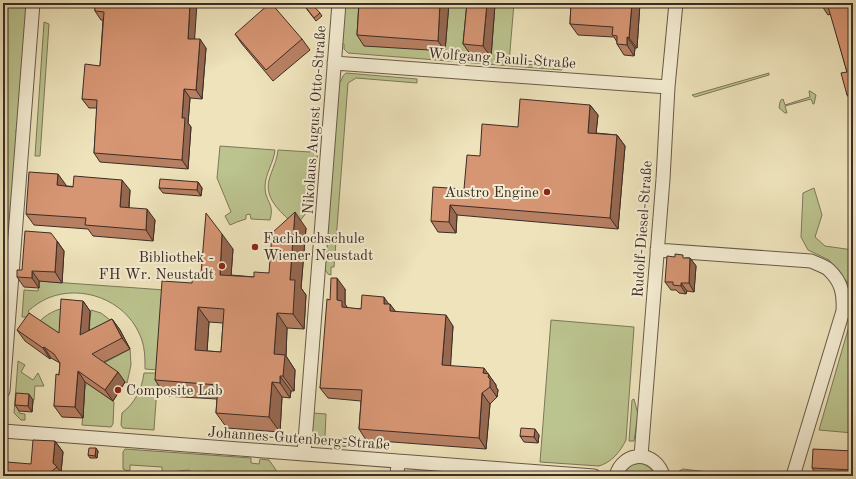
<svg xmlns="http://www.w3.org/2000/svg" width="856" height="479" viewBox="0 0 856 479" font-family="'Old Standard TT',serif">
<rect width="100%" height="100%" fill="#eee3bb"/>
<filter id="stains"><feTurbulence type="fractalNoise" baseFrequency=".005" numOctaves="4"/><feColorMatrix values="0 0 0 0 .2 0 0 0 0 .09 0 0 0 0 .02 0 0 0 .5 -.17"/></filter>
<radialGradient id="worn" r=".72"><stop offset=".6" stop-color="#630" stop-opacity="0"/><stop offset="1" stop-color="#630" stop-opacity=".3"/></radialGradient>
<!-- grass -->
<path fill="#bbc38e" stroke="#7c785a" d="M3,3H27L18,123H17L16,133L17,134L3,316Z
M345,3H514L509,63L563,67L562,70L348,53L344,49V44L342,43Z
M44,22L49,24L40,156H35Z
M346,73L417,79V83L356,78L348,83L334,267H331V275L328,274L324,268L339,82L341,81L343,76Z
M769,73V75L695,97L692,95Z
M809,91H810L816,95L814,104H813L811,99L785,106L787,113H785L779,108L780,102L781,100L783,99L785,105L810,97Z
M311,143L316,144L318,147L313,204L296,226C283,214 264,200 269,180C272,169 277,161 278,150L310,152Z
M220,146L275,150C274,162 265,174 265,187C265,202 275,203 270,220L251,219L250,214L246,215V219L237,222L230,225L225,216L231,212L217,178Z
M814,188L822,215L815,237L825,246L853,250V433L819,430L849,326L850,297L848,283L829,260L808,250L801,237L803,193Z
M39,281L165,290L158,370L145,369C145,357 145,345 139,333C124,300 82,284 48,298C41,301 34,306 28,311L32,317H22L24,290L38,291Z
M69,307L66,341L37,324C46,314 56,309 69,307Z
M91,310L101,313L114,323L88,343Z
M551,320L634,327L626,440C620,452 612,462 599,466L540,462Z
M130,349L131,365L127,383L100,365Z
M18,361L25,365L21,372L33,380L38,373L44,386H35L34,400L20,399L19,413L25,414V420H21L14,413Z
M144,373H158L154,430L123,428L121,425L122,413C135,403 142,389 144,373Z
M87,383L114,402L113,424L111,427L82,425L85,387Z
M634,399L638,414L634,441H629L632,400Z
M313,413L326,414L325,437L353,439L352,447L326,445L316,437V435H311Z
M125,449L251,458V463L259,464L260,459L269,460L276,470V476H261V475L206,471V476H197L189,470L178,471L172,475L162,474V467L130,465V470L128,471L123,469V452Z
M641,463C648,466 652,469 656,476H624C626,467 632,464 641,463Z
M683,469L716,473L720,475L690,476L677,475L679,471Z"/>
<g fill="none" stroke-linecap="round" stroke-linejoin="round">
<!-- minor casing -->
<g stroke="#695a4a" stroke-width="15">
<path id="minor" d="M334,63L668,87
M657,250L811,261C817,264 825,266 829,270C842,282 844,295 843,311L793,476
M3,391L33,3
M3,431L594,476
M304,454L339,3
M641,456L663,179L668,87L676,3
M397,476L398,461
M616,476C623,450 656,450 663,476"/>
</g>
<!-- minor -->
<use href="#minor" stroke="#f4edd3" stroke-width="13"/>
</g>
<!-- wall -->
<path fill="#b88063" stroke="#3d2c25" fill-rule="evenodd" d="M95,3L195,39L206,48L202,99L190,98L188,123L191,127L188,169L100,162L94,153L97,108H89L82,99L100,66L103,20H101L95,11Z
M359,3H449L445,51L364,46L357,35Z
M467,3H494L495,4L491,57L471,55L463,44Z
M571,3H640L637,48H635L634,56L624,55L617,44V42L614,37L578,35L570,24Z
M820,3H853V103L847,95V72L831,14L828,15Z
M306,8L320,13L322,16L316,21Z
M235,34L302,39L310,50L273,81L242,44Z
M590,105L598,115L596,133L617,135L625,146L618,229L457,215L456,233L438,232L431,221L464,189L480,156L518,127Z
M198,182L202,188L201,196L163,193L159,188Z
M66,185V186L130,190L129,208L155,220L153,241L93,236L88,229L34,225L26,214Z
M306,228L301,288L306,295L304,329L287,328L286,356L295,370L294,391H291L290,398L282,397L280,432L227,428L216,413L217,399L166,396L155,380L192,283L201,273L233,249L231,275L254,277L269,273ZM209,322L223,323L221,352L207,351Z
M57,241L64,251L62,283L39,281V288L24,287L17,277L22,270Z
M685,258H690L696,266L694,292L687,291L686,294L679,293L676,290H671L665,282Z
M345,289V304L347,308L361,309L389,304L396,312L453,326L450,366L488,374L496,385V387L498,390L497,397L490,404L486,449L366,440L359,429L361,401L328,398L320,388Z
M83,301L90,311L89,331L112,319L120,330L130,349L104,362L125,382L113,401L85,382L83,418L62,417L54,406L59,375L60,363L51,358L50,359L25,341L17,330L59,333Z
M33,400L32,412L19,411L15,405Z
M539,435L538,443L524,442L520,436Z
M55,441L63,452L61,472L63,476H6L31,464Z
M98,451L97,458H90L88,455Z
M853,451V476H817L812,468Z"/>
<!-- shaded-wall -->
<path fill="#966850" stroke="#3d2c25" d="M190,3H197L194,48L188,39Z
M440,3H449L445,51L438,41Z
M487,3H494L495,4L491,57L483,46Z
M632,3H640L637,48L629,38Z
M627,37L635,48L634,56L627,45Z
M200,39L206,48L202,99L196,90Z
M184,89L190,98L188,123L191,127L188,169L182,160V118Z
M590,105L598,115L595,143L588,133Z
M617,135L625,146L618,229L610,218Z
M58,174L66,185L65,196L57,185Z
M122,180L130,190L128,218L120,207Z
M198,182L202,188L201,196L197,190Z
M450,205L457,215L456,233L449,222Z
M147,209L155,220L153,241L146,230Z
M295,212L306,228L301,288L306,295L304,329L293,314L290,280Z
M222,234L233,249L230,290L220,275Z
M57,241L64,251L62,283L55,272Z
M690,258L696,266L694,292L689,283Z
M32,271L39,281V288L32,278Z
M337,278L345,289V304L350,311L342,307L337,300Z
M681,283L687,291L686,294L681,286Z
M384,297L390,306V304L398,315L391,313L384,304Z
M83,301L90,311L88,346L80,335Z
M198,307L209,322L206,366L195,350Z
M277,313L287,328L286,356L295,370L294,391L283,376L274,354Z
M446,315L453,326L450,376L442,365Z
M112,319L120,330L130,349L122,338Z
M44,347L51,358L50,359L43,348Z
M484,368L496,385V387L498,390L497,397L490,387L483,373Z
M78,371L85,382L83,418L75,407Z
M118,372L125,382L113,401L105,390Z
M280,376L291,391L290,398L280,383Z
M272,382L282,397L280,432L269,417Z
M482,393L490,404L486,449L479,438Z
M29,394L33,400L32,412L28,406Z
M535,429L539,435L538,443L534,437Z
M55,441L63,452L61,472L53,463Z
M96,448L98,451L97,458L95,456Z"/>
<!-- building -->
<path fill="#d69573" stroke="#3d2c25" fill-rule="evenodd" d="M95,3H190L188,39H200L196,90L184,89L182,118H185L182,160L94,153L97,100L82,99L85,64L100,66L104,12L95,11Z
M270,3H271L302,39L266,70L235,34Z
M307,3H311L320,13L314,18L304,5Z
M359,3H440L438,41L357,35Z
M467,3H487L483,46L463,44Z
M571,3H632L629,38L627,37V45L617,44V36L612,35L613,27L570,24Z
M827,3H853V94L847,95L841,73L847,72Z
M520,99L590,105L588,133L617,135L610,218L450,205L449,222L431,221L433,187L464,189L467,155L480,156L482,124L518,127Z
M29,172L58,174L57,185L73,187L74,176L122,180L120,207L147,209L146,230L85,225L86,218L26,214Z
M160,179L198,182L197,190L159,188Z
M295,212L290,280H295L293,314L277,313L274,354L285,355L283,376H280V383L272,382L269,417L216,413L218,385L155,380L162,281L192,283L193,273H201L206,213L222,234L220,275L254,277V272L269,273L272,233ZM198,307L224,309L221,352L195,350Z
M25,231L51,233L57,241L55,272L32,271V278L17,277V270H22Z
M675,254L683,255V258H690L689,283H681V286L673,285V282H665L667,256L675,257Z
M331,278H337V300L342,301V307L361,309L362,295L384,297V304H390V311L446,315L442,365L484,368L483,373L489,374L488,377L490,379V387L482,393L479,438L359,429L362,390L320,388L327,299L330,300Z
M61,299L83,301L80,335L112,319L122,338L92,354L118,372L105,390L78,371L75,407L54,406L56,374L59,375L60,363L54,354L44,347L43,348L17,330L29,313L59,333Z
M16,393L29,394L28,406L15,405Z
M521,428L535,429L534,437L520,436Z
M33,440L55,441L53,463L57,467L48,474V476H6L7,462L31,464Z
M89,448H96L95,456L88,455Z
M813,449L853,451V470L812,468Z"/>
<!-- markers -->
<g fill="#8f2418" stroke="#f4edd3" stroke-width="1.5">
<circle cx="547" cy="192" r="4"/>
<circle cx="255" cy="247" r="4"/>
<circle cx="222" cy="266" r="4"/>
<circle cx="118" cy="390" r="4"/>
</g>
<g text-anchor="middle" stroke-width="4" stroke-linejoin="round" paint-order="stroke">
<!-- street labels -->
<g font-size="15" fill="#3d2c25" stroke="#f4edd3">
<text transform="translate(502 58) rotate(4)" y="5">Wolfgang Pauli-Straße</text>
<text transform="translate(314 120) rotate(-86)" y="5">Nikolaus August Otto-Straße</text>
<text transform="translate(642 229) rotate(-86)" y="5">Rudolf-Diesel-Straße</text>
<text transform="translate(299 438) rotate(4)" y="5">Johannes-Gutenberg-Straße</text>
</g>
<!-- poi labels -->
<g font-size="15" fill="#3d2c25" stroke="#f4edd3" text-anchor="end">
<text x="539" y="197">Austro Engine</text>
<text x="263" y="243" text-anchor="start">Fachhochschule<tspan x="263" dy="17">Wiener Neustadt</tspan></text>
<text x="214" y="262">Bibliothek -<tspan x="214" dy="17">FH Wr. Neustadt</tspan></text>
<text x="126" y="395" text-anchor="start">Composite Lab</text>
</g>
</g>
<!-- margin -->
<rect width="856" height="479" fill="none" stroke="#eee3bb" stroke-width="16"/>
<rect x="4" y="4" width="848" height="471" fill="none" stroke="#3d2c25" stroke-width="2"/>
<rect x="8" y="8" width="840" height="463" fill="none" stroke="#3d2c25"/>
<rect width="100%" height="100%" filter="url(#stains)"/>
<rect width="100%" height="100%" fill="url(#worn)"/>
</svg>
